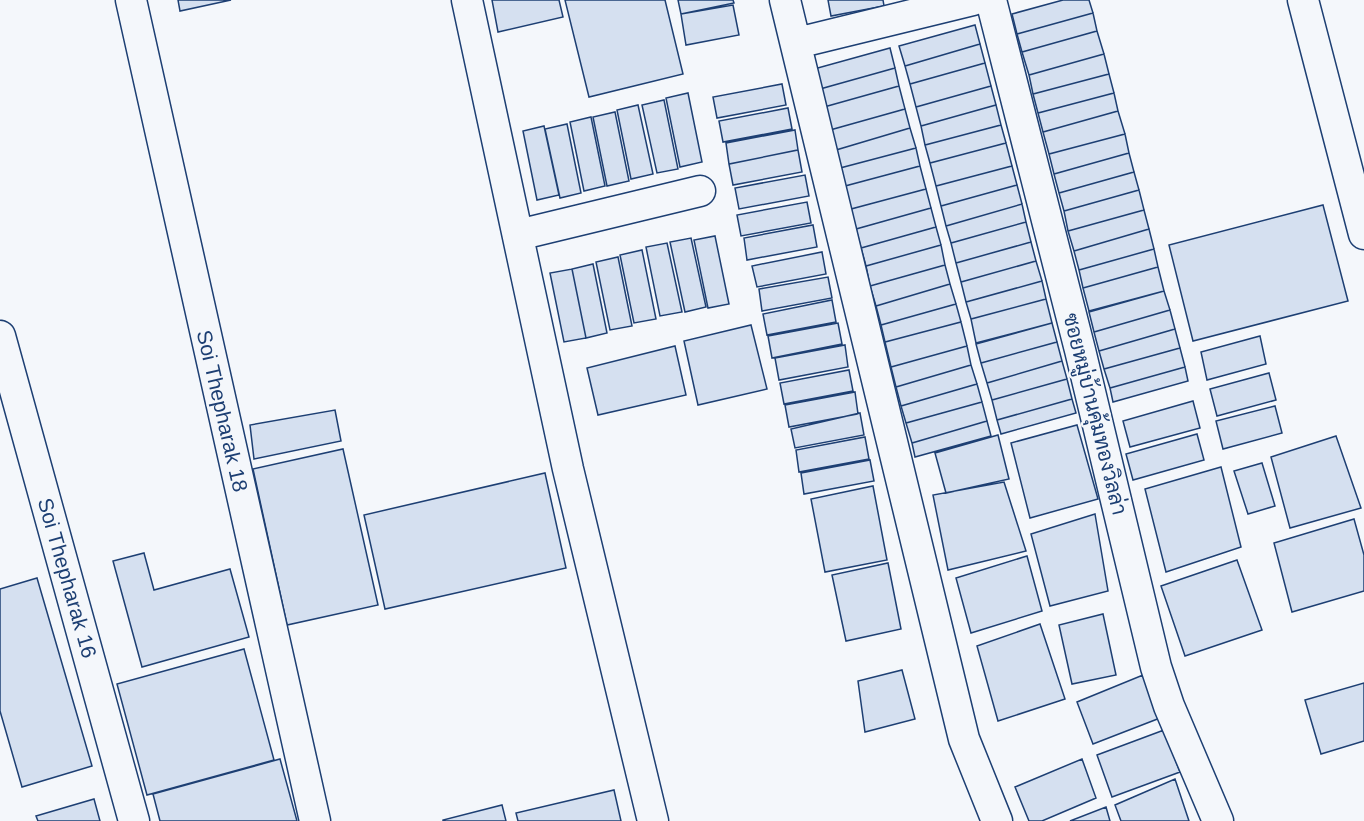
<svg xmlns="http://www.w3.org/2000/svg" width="1364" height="821" viewBox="0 0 1364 821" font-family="Helvetica,Sarabun,sans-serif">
<rect width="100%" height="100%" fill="#f4f7fb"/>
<!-- building -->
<path fill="#d5e0f0" stroke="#1d3f73" stroke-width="1.5" d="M178,0H231L180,11Z
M492,0H559L563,17L498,32Z
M565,0H665L683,74L589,97Z
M678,0H733L734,3L681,14Z
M828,0H883L884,6L831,16Z
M1063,0H1089L1093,13L1017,34L1012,14Z
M733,5L739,35L686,45L681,14Z
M1093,13L1097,31L1022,52L1017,34Z
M975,25L980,44L905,66L899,46Z
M1097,31L1104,54L1029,75L1022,52Z
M980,44L985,63L910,84L905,66Z
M890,48L895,68L820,89L814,69Z
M1104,54L1109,74L1033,94L1029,75Z
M985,63L991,86L916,107L910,84Z
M895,68L899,86L824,107L820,89Z
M1109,74L1114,93L1038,113L1033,94Z
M782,84L786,105L717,118L713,97Z
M899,86L905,109L830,130L824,107Z
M991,86L996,105L921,126L916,107Z
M688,93L702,162L680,167L666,98Z
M1114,93L1118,111L1043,132L1038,113Z
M664,100L678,169L657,173L642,105Z
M638,105L653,174L631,179L617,110Z
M996,105L1001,125L925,145L921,126Z
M788,108L792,129L723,142L719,121Z
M905,109L910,128L836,150L830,130Z
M1118,111L1125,134L1049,154L1043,132Z
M615,112L629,181L607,186L593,117Z
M591,117L605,186L584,191L570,122Z
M567,124L581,193L560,198L545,129Z
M1001,125L1006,143L930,163L925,145Z
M544,126L559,195L537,200L523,131Z
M910,128L916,148L840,168L836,150Z
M795,130L798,150L729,164L726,143Z
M1125,134L1129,153L1054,174L1049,154Z
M1006,143L1012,166L936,186L930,163Z
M916,148L920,166L845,186L840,168Z
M798,150L802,172L733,185L729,164Z
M1129,153L1134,172L1059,193L1054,174Z
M920,166L926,189L851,209L845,186Z
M1012,166L1017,185L941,206L936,186Z
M1134,172L1139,190L1064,211L1059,193Z
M805,175L809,196L739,209L735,188Z
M1017,185L1022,204L946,226L941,206Z
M926,189L931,208L856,229L851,209Z
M1139,190L1144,210L1068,231L1064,211Z
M807,202L811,223L741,236L737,215Z
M1022,204L1026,222L951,243L946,226Z
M1323,205L1348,301L1193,341L1169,245Z
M931,208L936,227L861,248L856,229Z
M1144,210L1149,229L1074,251L1068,231Z
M1026,222L1031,242L956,263L951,243Z
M813,225L817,247L747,260L744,238Z
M936,227L941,245L866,266L861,248Z
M1149,229L1154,249L1079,270L1074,251Z
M715,236L729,304L708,308L694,240Z
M691,238L706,307L685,312L670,242Z
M1031,242L1036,261L961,282L956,263Z
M667,243L682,312L660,316L646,247Z
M941,245L945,265L870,286L866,266Z
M1154,249L1158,267L1083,288L1079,270Z
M642,250L656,319L634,323L620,255Z
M822,252L826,274L757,287L752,266Z
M618,257L632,326L610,330L596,262Z
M1036,261L1042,281L966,302L961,282Z
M593,264L607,333L586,338L572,269Z
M945,265L950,284L876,306L870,286Z
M1158,267L1164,291L1089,311L1083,288Z
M572,269L586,338L564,342L550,273Z
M828,277L832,298L762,311L759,289Z
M1042,281L1046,299L971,319L966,302Z
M950,284L956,304L881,325L876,306Z
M1164,291L1170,310L1094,332L1089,312Z
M1046,299L1052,323L976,343L971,319Z
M832,300L836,322L767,335L763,314Z
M956,304L961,322L885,342L881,325Z
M1170,310L1175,329L1099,351L1094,332Z
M961,322L967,346L891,367L885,342Z
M838,323L842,344L772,358L768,336Z
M1052,323L1057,342L981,363L976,344Z
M751,325L767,389L698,405L684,341Z
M1175,329L1180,348L1104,369L1099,351Z
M1260,336L1266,364L1207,380L1201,352Z
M1057,342L1062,361L987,383L981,363Z
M845,345L848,367L779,380L775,358Z
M675,346L686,395L598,415L587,368Z
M967,346L971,365L896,387L891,367Z
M1180,348L1185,367L1110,388L1104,369Z
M1062,361L1067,379L992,400L987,383Z
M971,365L977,384L901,406L896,387Z
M1185,367L1188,381L1113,402L1110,388Z
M849,370L853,391L784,404L780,383Z
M1269,373L1276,400L1217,416L1210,389Z
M1067,379L1072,399L997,420L992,400Z
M977,384L982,402L906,423L901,406Z
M855,392L858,414L789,427L785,405Z
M1072,399L1076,413L1001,434L997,420Z
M1193,401L1200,428L1130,447L1123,421Z
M982,402L987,421L912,443L906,423Z
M1275,406L1282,433L1223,449L1216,421Z
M335,410L341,441L254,459L250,425Z
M860,413L864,435L795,448L791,429Z
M987,421L991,436L915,457L912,443Z
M1077,425L1098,499L1030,518L1011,443Z
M1197,434L1204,460L1133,480L1126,454Z
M998,435L1009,479L946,493L935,453Z
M1336,436L1361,508L1290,528L1271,457Z
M865,437L869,459L799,472L796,450Z
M343,449L378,605L287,625L253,469Z
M870,460L874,481L804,494L801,473Z
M1262,463L1275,506L1248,514L1234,471Z
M1221,467L1241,547L1166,572L1145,489Z
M545,473L566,568L385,609L364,515Z
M1004,482L1026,551L948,570L933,495Z
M873,486L887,560L825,572L811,499Z
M1095,514L1108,591L1050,606L1031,534Z
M1354,519L1364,555V591L1292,612L1274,543Z
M144,553L154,590L230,569L249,637L142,667L113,561Z
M1027,556L1042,611L971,633L956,578Z
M1237,560L1262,630L1185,656L1161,586Z
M888,563L901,629L846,641L832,575Z
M37,578L92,766L22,787L0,711V589Z
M1103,614L1116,675L1072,684L1059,625Z
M1040,624L1065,699L998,721L977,646Z
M244,649L274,760L147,795L117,684Z
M902,670L915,719L865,732L858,681Z
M1143,675L1160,718L1093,744L1077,702Z
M1364,683V741L1321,754L1305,700Z
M1164,730L1180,772L1112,797L1097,755Z
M280,759L297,821H160L153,794Z
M1082,759L1096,798L1042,821H1029L1015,787Z
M1175,779L1189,821H1121L1115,805Z
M614,790L621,821H518L516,813Z
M94,799L100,821H38L36,816Z
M502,805L506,821H443V820Z
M1106,807L1110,821H1070Z"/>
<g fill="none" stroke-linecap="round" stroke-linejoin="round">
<!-- minor casing -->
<g stroke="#1d3f73" stroke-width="33">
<path id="minor" d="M131,0L315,821
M467,0L568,469L653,821
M785,0L964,739L997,821
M991,0L1080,350L1156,667L1169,706L1218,821
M1303,0L1364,234
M797,43L973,0
M518,235L700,191
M0,336L134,821"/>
</g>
<!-- minor -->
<use href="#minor" stroke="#f4f7fb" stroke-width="30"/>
</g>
<g text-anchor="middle" stroke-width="4.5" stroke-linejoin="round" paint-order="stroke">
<!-- street labels -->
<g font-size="21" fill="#1d3f73" stroke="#f4f7fb">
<text transform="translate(222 411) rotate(77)" y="7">Soi Thepharak 18</text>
<text transform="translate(1095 414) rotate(76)" y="7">ซอยหมู่บ้านคุ้มทองวิลล่า</text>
<text transform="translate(67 578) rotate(74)" y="7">Soi Thepharak 16</text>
</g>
</g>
</svg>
